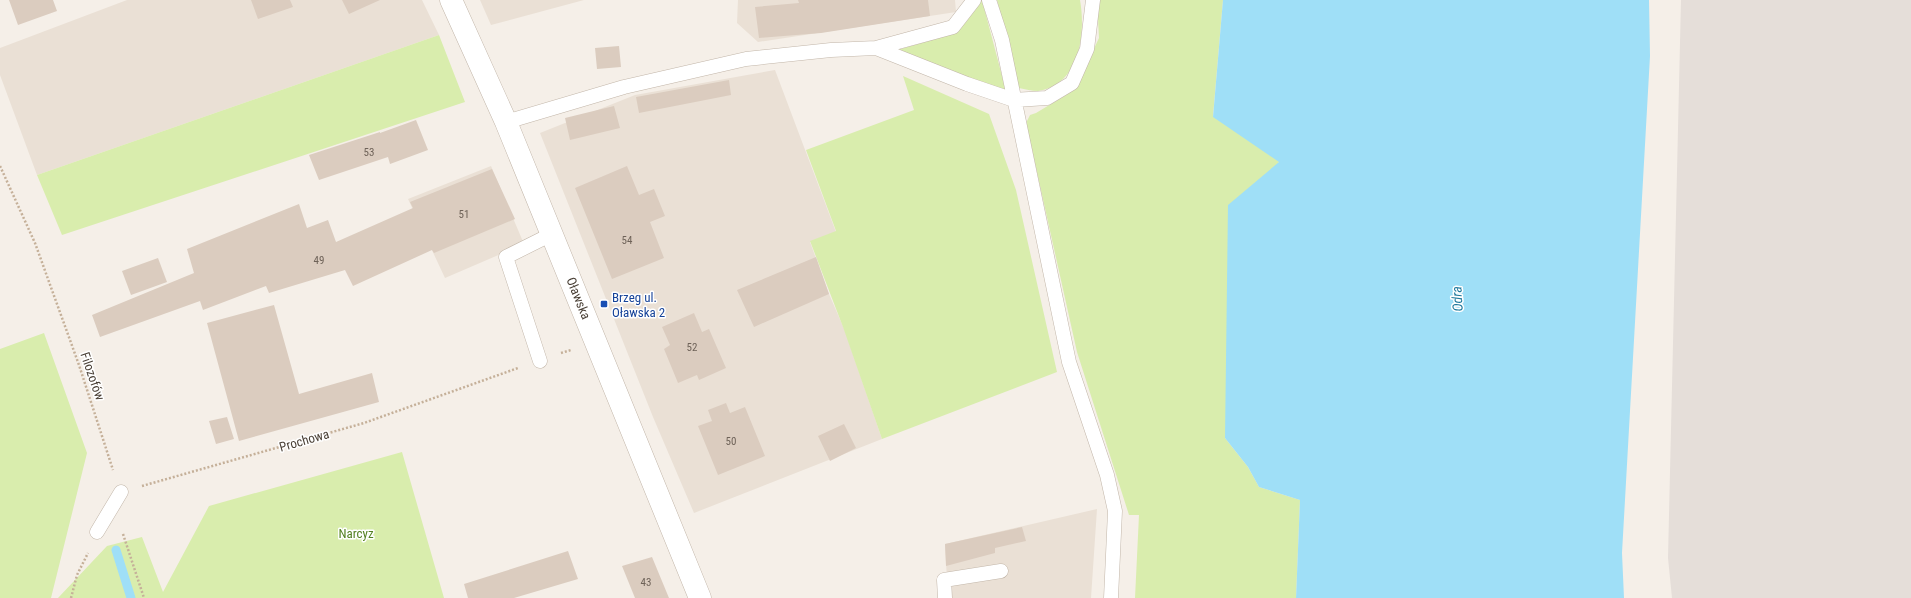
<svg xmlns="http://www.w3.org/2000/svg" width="1911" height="598" viewBox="0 0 1911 598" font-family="'Roboto Condensed',sans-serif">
<rect width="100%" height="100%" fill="#f5efe8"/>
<!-- residential -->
<path fill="#eae0d5" d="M127,0H422L439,35L37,175L0,75V48Z
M480,0H584L491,25Z
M738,0H955L956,12L758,42L737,23Z
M775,70L836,232L810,242L829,294L845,331L882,439L694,513L653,417L540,133L635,95Z
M491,166L524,244L445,278L408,199Z
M1097,509L1091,598H948L945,544Z"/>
<!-- industrial -->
<path fill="#e5ded9" d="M1681,0H1911V598H1672L1668,558Z"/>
<!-- green -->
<path fill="#d9edad" d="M982,0L1006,91L894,51L945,36L966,22Z
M997,0H1080C1086,34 1080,85 1038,91C1032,91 1025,89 1019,88Z
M1097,0H1223L1213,116L1279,161L1225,438L1248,467L1259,487L1300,500L1296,598H1135L1139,515H1129L1077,352L1026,123L1030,115L1036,113L1066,95L1085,67L1099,38Z
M439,35L465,102L62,235L37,175Z
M903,76L989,114L1016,190L1057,372L882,439L843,327L810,241L836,231L806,150L914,110Z
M44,333L87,453L51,598H0V349Z
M402,452L444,598H58L107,546L142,537L163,592L209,506Z"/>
<!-- water -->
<path fill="#9fdff7" d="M1223,0H1649L1650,56L1622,553L1624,598H1296L1300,500L1259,487L1248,467L1225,438L1228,205L1279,162L1213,117Z"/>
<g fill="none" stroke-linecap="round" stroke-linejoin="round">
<!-- stream -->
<path stroke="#9fdff7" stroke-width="9" d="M116,550L131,598"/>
</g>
<!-- building -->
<path fill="#dbccbf" d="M9,0H53L57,11L18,25Z
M251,0H290L293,7L258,19Z
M342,0H380L349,14Z
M798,0H928L930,16L821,33L759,38L755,7L799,3Z
M619,46L621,67L597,69L595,48Z
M729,80L731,95L639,113L636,97Z
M614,106L620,128L570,140L565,118Z
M416,120L428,150L390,164L388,157L319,180L309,155L380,132V133Z
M627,166L639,195L654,189L665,216L650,222L664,258L612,279L575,188Z
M492,169L515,219L434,253L432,250L353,286L345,270L269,293L266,286L203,310L200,301L100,337L92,315L194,273L187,249L299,204L307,228L328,220L336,242L413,208L410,202Z
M816,257L829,294L754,327L737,290Z
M158,258L167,282L131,295L122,271Z
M274,305L299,394L372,373L379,402L239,441L207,323Z
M694,313L702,332L709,329L726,368L699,380L697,375L678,383L664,349L670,345L662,327Z
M726,403L730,413L745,407L765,456L718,475L698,426L712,421L708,410Z
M227,417L234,439L216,444L209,421Z
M844,424L856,448L830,461L818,436Z
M1022,527L1026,541L995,548V553L946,566L945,544Z
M568,551L578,579L514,598H468L464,584Z
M652,557L669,598H635L622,566Z"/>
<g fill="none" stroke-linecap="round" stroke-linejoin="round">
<!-- lane casing -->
<g stroke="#c2b6a9" stroke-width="15">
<path id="lane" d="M989,0L1002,40L1069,362L1107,475L1115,511L1111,598
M876,48L967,84L1014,100L1047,98L1072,83L1087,49L1093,0
M506,122L624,87L746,59L831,50L876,48L953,27L974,0
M540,361L506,257L552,234
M97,532L121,492
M945,598L944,580L1001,571"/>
</g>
<!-- street casing -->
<g stroke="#c2b6a9" stroke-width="23">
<path id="street" d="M451,0L506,122L700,598"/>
</g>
<!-- path -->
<path stroke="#c5b099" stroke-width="2.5" stroke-dasharray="2 2" stroke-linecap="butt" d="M0,166L35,243L79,365L113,470
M561,353L571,350
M142,486L364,423L518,368
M123,534L144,598
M71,598L77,575L88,553"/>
<!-- lane -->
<use href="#lane" stroke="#fff" stroke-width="14"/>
<!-- street -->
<use href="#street" stroke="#fff" stroke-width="22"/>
</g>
<!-- markers -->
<rect fill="#1a4fb4" stroke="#fff" stroke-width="1.5" x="600" y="300" width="8" height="8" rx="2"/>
<g text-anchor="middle" stroke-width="3" stroke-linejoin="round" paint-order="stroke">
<!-- number labels -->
<g font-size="11" fill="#6e6258">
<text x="369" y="156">53</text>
<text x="464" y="218">51</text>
<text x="627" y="244">54</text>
<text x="319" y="264">49</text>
<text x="692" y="351">52</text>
<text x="731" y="445">50</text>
<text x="646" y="586">43</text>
</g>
<!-- transit labels -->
<g font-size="13" fill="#164399" stroke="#fff" text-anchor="start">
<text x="612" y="302">Brzeg ul.<tspan x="612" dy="15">Oławska 2</tspan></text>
</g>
<!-- street labels -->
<g font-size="13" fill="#493f35" stroke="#fff">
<text transform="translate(579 298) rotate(68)" y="5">Oławska</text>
<text transform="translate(93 376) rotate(71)" y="5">Filozofów</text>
<text transform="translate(304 440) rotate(-16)" y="5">Prochowa</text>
</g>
<!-- park labels -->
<g font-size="13" fill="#538122" stroke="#fff">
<text x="356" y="538">Narcyz</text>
</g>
<!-- water labels -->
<g font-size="14" font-style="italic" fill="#1f799d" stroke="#fff">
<text transform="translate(1457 299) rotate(-93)" y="5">Odra</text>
</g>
</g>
</svg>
